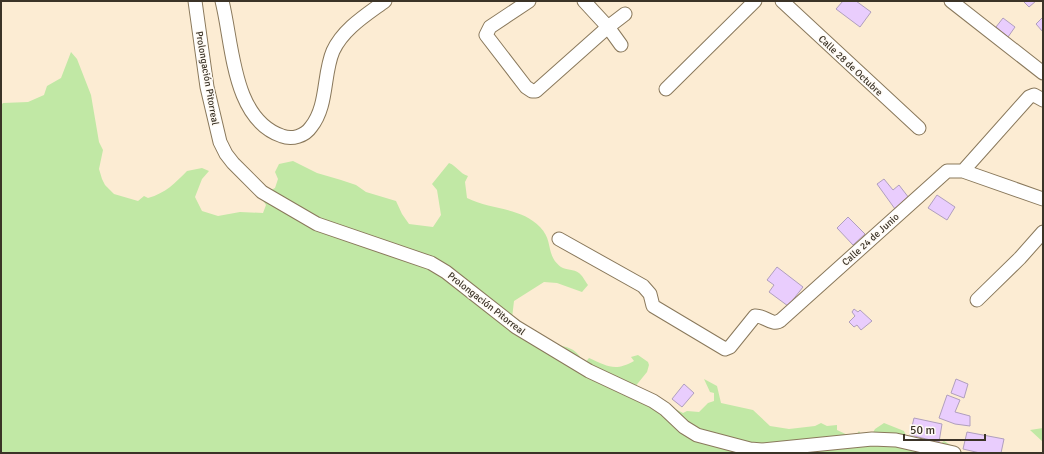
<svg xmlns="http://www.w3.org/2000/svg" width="1044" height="454" viewBox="0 0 1044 454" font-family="Signika,sans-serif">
<rect width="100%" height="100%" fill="#fcecd3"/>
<!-- green -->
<path fill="#c1e8a5" d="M71,52L77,59L91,95L99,142L103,150L99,169L102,179L105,185L114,194L138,201L144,196L148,198C166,193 175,183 187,171L202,168L209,171L202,179L195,197L202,211L218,216L240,212L263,213L266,205L262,199L267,192L275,188L278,179L275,172L279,164L293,161L317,173L341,180L356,185L366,192L396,201L402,214L409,224L433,227L441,215L437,190L432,184L449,163C457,166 459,173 468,176L465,182L467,198C491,210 521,207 540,227C554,241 545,255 561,267C566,270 574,269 579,273C582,275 585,281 588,285L582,292L557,283L544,282L514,301L512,318C521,325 530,334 539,340C555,348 575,341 584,364L589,358C607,366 615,372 634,361L631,357L638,355L648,362L649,365L647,372L634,388L683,413L687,411L699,412L708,403L714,401V393L710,392L704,379L717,386L721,403L753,410L770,426L789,429L815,426L821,423L827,426L837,425V430L854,438L859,431L863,438L871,436L875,429L884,423L904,431C907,441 924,446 932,450L944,441L964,453H1V105L3,103L28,102L44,95L47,86L61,78Z
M1043,428V442L1030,430Z"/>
<!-- building -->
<path fill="#e9cdfd" stroke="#b09fbd" d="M843,1H856L871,12L860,27L836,9Z
M1023,1H1036L1029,7Z
M1043,17V32L1036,24Z
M1003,18L1015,27L1008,37L996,27Z
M884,179L893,190L899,185L909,198L895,209L877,184Z
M937,195L955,207L947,220L928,208Z
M848,217L865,234L853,245L837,228Z
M777,267L803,287L788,306L769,292L774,285L767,280Z
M854,309L858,312L860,310L872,321L861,330L857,325L854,327L849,322L855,316L852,312Z
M956,379L968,384L964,398L951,393Z
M684,384L694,393L682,407L672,399Z
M947,395L960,400L955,412L970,416V426L955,424L939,418Z
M914,418L942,424L939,442L910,435Z
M967,432L1004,439L1001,453H980L963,449Z"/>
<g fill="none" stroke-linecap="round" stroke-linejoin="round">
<!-- street casing -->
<g stroke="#89785b" stroke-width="15">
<path id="street" d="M195,1L207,87L220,142L226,154L233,163L262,192L317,224L431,263L446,272L516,327L589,371L653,401L665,409L684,427L697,435L750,449L762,450L872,439L896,440L954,453
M222,1C233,44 232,119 282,136C292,140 305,136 311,127C328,106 323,74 333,51C343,29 366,15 385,1
M529,1L490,27L486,35L526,87L532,91H536L608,27L625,14
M584,1L608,27L621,45
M782,1L919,128
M951,1L1043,73
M666,89L755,1
M963,171L1029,97L1034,95L1043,100
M559,239L643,286L650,294L653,306L725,349L730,347L755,316C765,315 772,327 781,320L947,171H963L1043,199
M977,300L1020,258L1043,232"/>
</g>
<!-- street -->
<use href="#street" stroke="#fff" stroke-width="13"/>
</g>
<g text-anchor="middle" stroke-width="3" stroke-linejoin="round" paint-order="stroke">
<!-- street labels -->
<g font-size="10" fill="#3b3327" stroke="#fffbf5">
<text transform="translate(851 65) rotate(43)" y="4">Calle 28 de Octubre</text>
<text transform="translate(208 78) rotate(80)" y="4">Prolongación Pitorreal</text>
<text transform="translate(870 239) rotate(-42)" y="4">Calle 24 de Junio</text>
<text transform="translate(487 303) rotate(38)" y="4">Prolongación Pitorreal</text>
</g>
</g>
<!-- border -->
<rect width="1044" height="454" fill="none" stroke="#3b3327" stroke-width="4"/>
<!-- scale -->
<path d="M904 434v6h81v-6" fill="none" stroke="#3b3327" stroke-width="2"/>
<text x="910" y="434" font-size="12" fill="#3b3327" stroke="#fffbf5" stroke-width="3" paint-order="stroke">50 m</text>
</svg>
